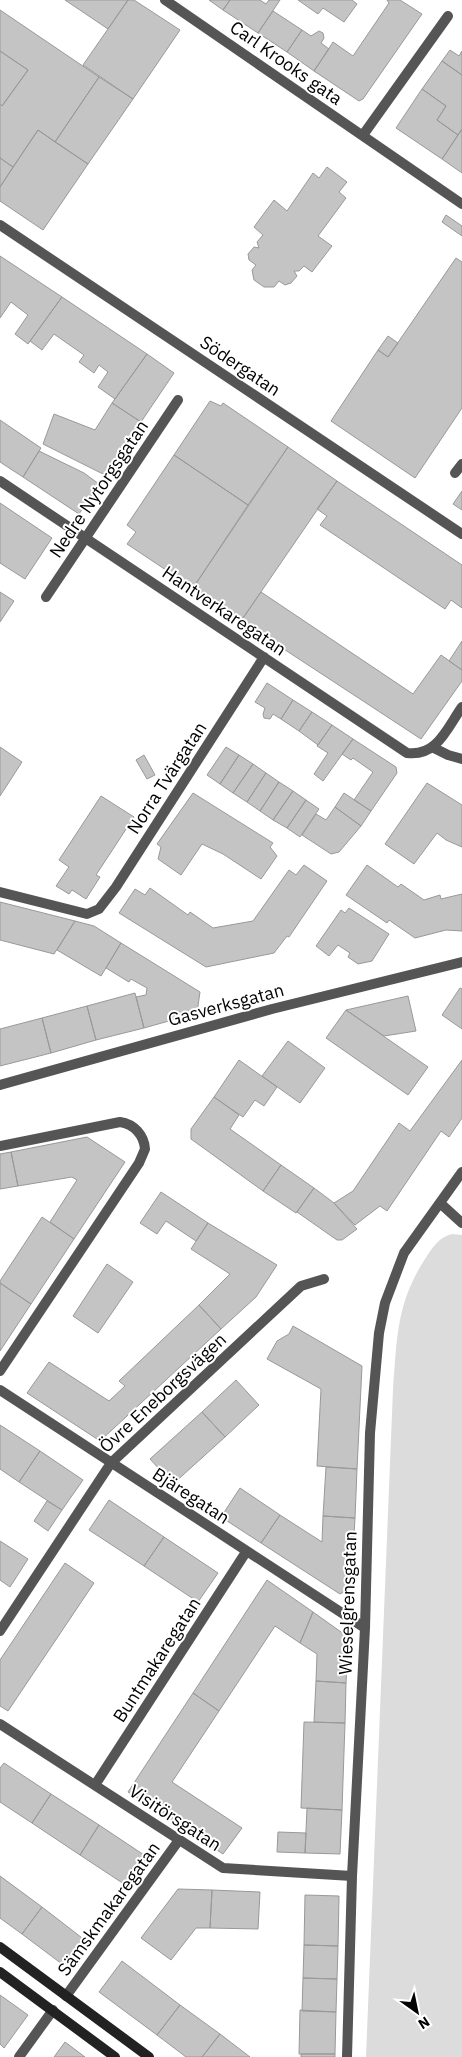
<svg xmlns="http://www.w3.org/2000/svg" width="462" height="2057" viewBox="0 0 462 2057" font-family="'IBM Plex Sans',sans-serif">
<rect width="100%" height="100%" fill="#fff"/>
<!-- green -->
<path fill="#dcdcdc" d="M452,1234L462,1235V2057H366L393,1389C397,1339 396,1304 425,1259C432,1248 439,1237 452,1234Z"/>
<!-- building -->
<path fill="#c4c4c4" stroke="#999" d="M65,0H128L108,29Z
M128,0H134L180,30L133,99L83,65Z
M209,0H230L223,10Z
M230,0H260L266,4L269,0H280L258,33L223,10Z
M298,0H352L357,4L344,22L323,8L318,14Z
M387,0H400L422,14L363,99L359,101L314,71L333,42L353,56L389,3Z
M0,10L99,77L55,142L38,130L13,167L0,158V104L2,106L28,70L0,51Z
M273,11L302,30L287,52L258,33Z
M302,30L311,36L319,31L323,33L324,38L321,43L329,49L314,71L287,52Z
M450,50L459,56L462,51V75L442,61Z
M0,51L28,70L2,106L0,104Z
M442,61L462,75V129L458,135L437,120L446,106L422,89Z
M99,77L133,99L88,164L55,142Z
M422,89L446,106L437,120L458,135L442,159L396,128Z
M462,129V173L442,159Z
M38,130L88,164L43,230L0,201V187Z
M0,158L13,167L0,187Z
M327,167L347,182L339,192L346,198L318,236L332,246L312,272L304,266L299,271H294L297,276L291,283L285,285L279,281L274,287H264L254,280L252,270L256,265L249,260L248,254L254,247L259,248L257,242L263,235L254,227L274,200L287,211L313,173L319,178Z
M446,215L462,226V236L442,222Z
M0,256L62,297L28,344L15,334L28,315L11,302L0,318Z
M456,258L462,262V408L415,478L331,421L378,350L388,357Z
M62,297L147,354L115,399L98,387L108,372L99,365L94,373L79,362L84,355L54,334L42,350L30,341Z
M388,336L398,343L388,357L378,350Z
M147,354L174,373L141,422L112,403Z
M210,401L221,406L223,403L288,447L248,505L174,455Z
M112,403L141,422L105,475L43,444L54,414L95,430Z
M0,420L41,448L23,477L0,462Z
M288,447L337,481L241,621L193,588Z
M39,451L84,473L99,484L79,514L23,477Z
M174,455L248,505L193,588L127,544L136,532L127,525Z
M337,481L462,565V608L451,600L445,609L320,525L327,516L317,509Z
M462,491V510L453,504Z
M0,503L52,538L25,579L0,563Z
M0,592L14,601L0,622Z
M261,592L413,694L441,655L462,670V681L421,739L241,621Z
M462,641V670L449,661Z
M267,683L293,700L281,719L273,714L270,719L264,718L263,714L265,708L255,702Z
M293,700L312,712L299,731L281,719Z
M312,712L332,725L318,745L299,731Z
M332,725L353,739L323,781L314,774L328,753L317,746Z
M353,739L396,767L397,773L371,811L354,800L373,772L353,758L351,760L342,754Z
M0,747L22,762L0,796Z
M226,747L239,755L220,784L207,775Z
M144,755L155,775L147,779L136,760Z
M239,755L253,764L233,793L220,784Z
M253,764L266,773L247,802L233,793Z
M266,773L279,782L260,811L247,802Z
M279,782L293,791L273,820L260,811Z
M427,783L462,805V847L446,840L437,833L414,864L385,844Z
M293,791L306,800L287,828L273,820Z
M193,793L273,843L270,847L277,856L261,879L223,854L202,844L181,875L158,859L161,847L157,844Z
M344,793L371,811L361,826L335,807Z
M101,796L134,817L96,875L100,877L86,899L72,890L69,894L56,886L69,867L59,860Z
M306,800L319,809L300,837L287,828Z
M335,807L361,826L339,852L331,854L302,835L316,814L326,820Z
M304,865L327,881L289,937L287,936L274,953L206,967L119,913L135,889L145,895L150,888L188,915L190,912L213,928L253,921L289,870L296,875Z
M367,865L398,887L401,884L424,900L440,895L441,899L462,894V931L446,930L415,938L389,920L387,923L346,895Z
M0,902L75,921L54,954L0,940Z
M349,908L389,934L372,961L358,964L348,957L350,953L338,945L329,956L316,946L341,910L345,913Z
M75,921L94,926L121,943L101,976L57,950Z
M121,943L200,992L197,1013L144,1028L136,997L146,995L147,988L131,979L129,982L106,968Z
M460,988L462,989V1029L442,1015Z
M135,993L144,1028L96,1040L87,1006Z
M408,996L416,1031L384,1036L346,1010Z
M87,1006L96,1040L51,1053L42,1018Z
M346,1010L428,1067L408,1095L326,1038Z
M42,1018L51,1053L0,1066V1029Z
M288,1041L325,1068L300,1103L262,1076Z
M239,1060L277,1087L264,1106L255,1100L243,1117L214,1097Z
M462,1060V1118L449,1137L441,1131L387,1211L380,1206L355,1225L334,1203L353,1191L399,1123L410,1131Z
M214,1097L239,1115L230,1129L281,1165L263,1191L191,1139V1129Z
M87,1137L125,1162L74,1239L50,1222L77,1180L72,1177L18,1186L11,1152Z
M11,1152L18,1186L0,1189V1154Z
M281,1165L314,1188L296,1213L263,1191Z
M314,1188L334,1203L357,1229L342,1240H337L297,1212Z
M161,1192L208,1223L196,1241L166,1221L157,1234L140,1223Z
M42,1217L74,1239L31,1304L0,1283V1281Z
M208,1223L277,1265L256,1297L221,1329L199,1305L230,1274L191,1249Z
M107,1264L133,1282L98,1333L73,1316Z
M0,1283L31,1304L0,1351Z
M199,1305L221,1329L100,1441L27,1393L49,1362L109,1401L125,1386L119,1381Z
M293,1326L362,1366L357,1469L317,1466L321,1389L267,1359L277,1341L289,1334Z
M236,1380L259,1405L225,1437L202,1412Z
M202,1412L225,1437L173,1484L150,1459Z
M0,1425L40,1451L19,1482L0,1469Z
M40,1451L83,1480L62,1510L19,1482Z
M326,1467L357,1469L355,1518L323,1516Z
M240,1488L280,1515L261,1543L221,1517Z
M109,1500L164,1537L144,1566L89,1530Z
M47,1501L62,1510L48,1531L34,1521Z
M280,1515L322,1542L323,1516L355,1518L351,1588L340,1594L261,1543Z
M164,1537L218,1573L198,1602L144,1566Z
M0,1541L28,1559L10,1587L0,1580Z
M65,1563L94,1583L8,1711L0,1706V1660Z
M267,1580L313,1612L300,1643L275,1626L219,1711L193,1693Z
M313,1612L348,1637L346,1683L316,1681L317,1654L300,1643Z
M316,1681L346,1683L345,1723L314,1722Z
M193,1693L219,1711L172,1782L242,1828L223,1854L128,1792Z
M304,1722L345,1723L342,1810L301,1808Z
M4,1763L51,1794L32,1823L0,1802V1768Z
M51,1794L99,1825L80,1855L32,1823Z
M307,1808L342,1810L340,1854L305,1853Z
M99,1825L147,1857L127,1886L80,1855Z
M278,1832L306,1833L305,1853L277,1852Z
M0,1876L42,1907L22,1934L0,1918Z
M178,1889L212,1890L210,1928H196L171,1960L141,1938Z
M212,1890L260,1892L258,1929L210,1928Z
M305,1895L339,1896L338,1946L304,1945Z
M42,1907L86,1941L66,1967L22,1934Z
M304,1945L338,1946L337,1979L303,1978Z
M122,1961L180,2005L157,2035L99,1992Z
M303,1978L337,1979L336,2012L302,2011Z
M0,1995L28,2015L4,2048L0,2044Z
M180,2005L220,2034L202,2057H186L157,2035Z
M300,2010L336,2012L335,2054H299Z
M220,2034L250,2057H202Z
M65,2042L85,2057H54Z
M301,2054H335V2057H301Z"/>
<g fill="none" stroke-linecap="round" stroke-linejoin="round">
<!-- minor -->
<path stroke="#555" stroke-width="10" d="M165,0L462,204
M363,135L448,16
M0,225L462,534
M455,473L462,464
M0,481L407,753C437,757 447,728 462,707
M46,597L178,400
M434,748L448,755L462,759
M0,892L87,914L99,909L116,887L264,657
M0,1085L272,1009L462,962
M0,1146L120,1122C134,1124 144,1135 145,1149L139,1163L0,1371
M440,1203L462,1223
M0,1390L365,1628
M0,1631L111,1463L301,1286L324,1279
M0,1724L223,1868L352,1876
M95,1785L246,1552
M66,1996L179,1840
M19,2057L53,2010
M347,2057L352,1876L365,1628L370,1433L379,1333L385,1303L404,1253L462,1172"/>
<!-- secondary -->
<path stroke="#222" stroke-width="10" d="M0,1947L149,2057
M0,1972L115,2057"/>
</g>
<g text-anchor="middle" stroke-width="4" stroke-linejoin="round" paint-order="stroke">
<!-- street labels -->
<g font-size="18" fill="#000" stroke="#fff">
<text transform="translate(286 63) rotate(35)" y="6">Carl Krooks gata</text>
<text transform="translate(240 366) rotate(34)" y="6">Södergatan</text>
<text transform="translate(99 489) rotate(-56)" y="6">Nedre Nytorgsgatan</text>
<text transform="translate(224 611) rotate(34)" y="6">Hantverkaregatan</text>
<text transform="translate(167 778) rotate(-57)" y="6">Norra Tvärgatan</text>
<text transform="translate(226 1005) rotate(-15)" y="6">Gasverksgatan</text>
<text transform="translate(163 1393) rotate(-43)" y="6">Övre Eneborgsvägen</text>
<text transform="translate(191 1496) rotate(33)" y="6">Bjäregatan</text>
<text transform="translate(348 1603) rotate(-88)" y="6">Wieselgrensgatan</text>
<text transform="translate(157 1660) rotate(-57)" y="6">Buntmakaregatan</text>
<text transform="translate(175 1818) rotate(33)" y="6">Visitörsgatan</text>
<text transform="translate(109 1909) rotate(-54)" y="6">Sämskmakaregatan</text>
</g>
</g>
<!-- north arrow -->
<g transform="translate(417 2012) rotate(147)" stroke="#ffffff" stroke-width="4" paint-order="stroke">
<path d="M0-4L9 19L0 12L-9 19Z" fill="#000000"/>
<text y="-8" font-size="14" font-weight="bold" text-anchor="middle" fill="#000000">N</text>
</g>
</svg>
